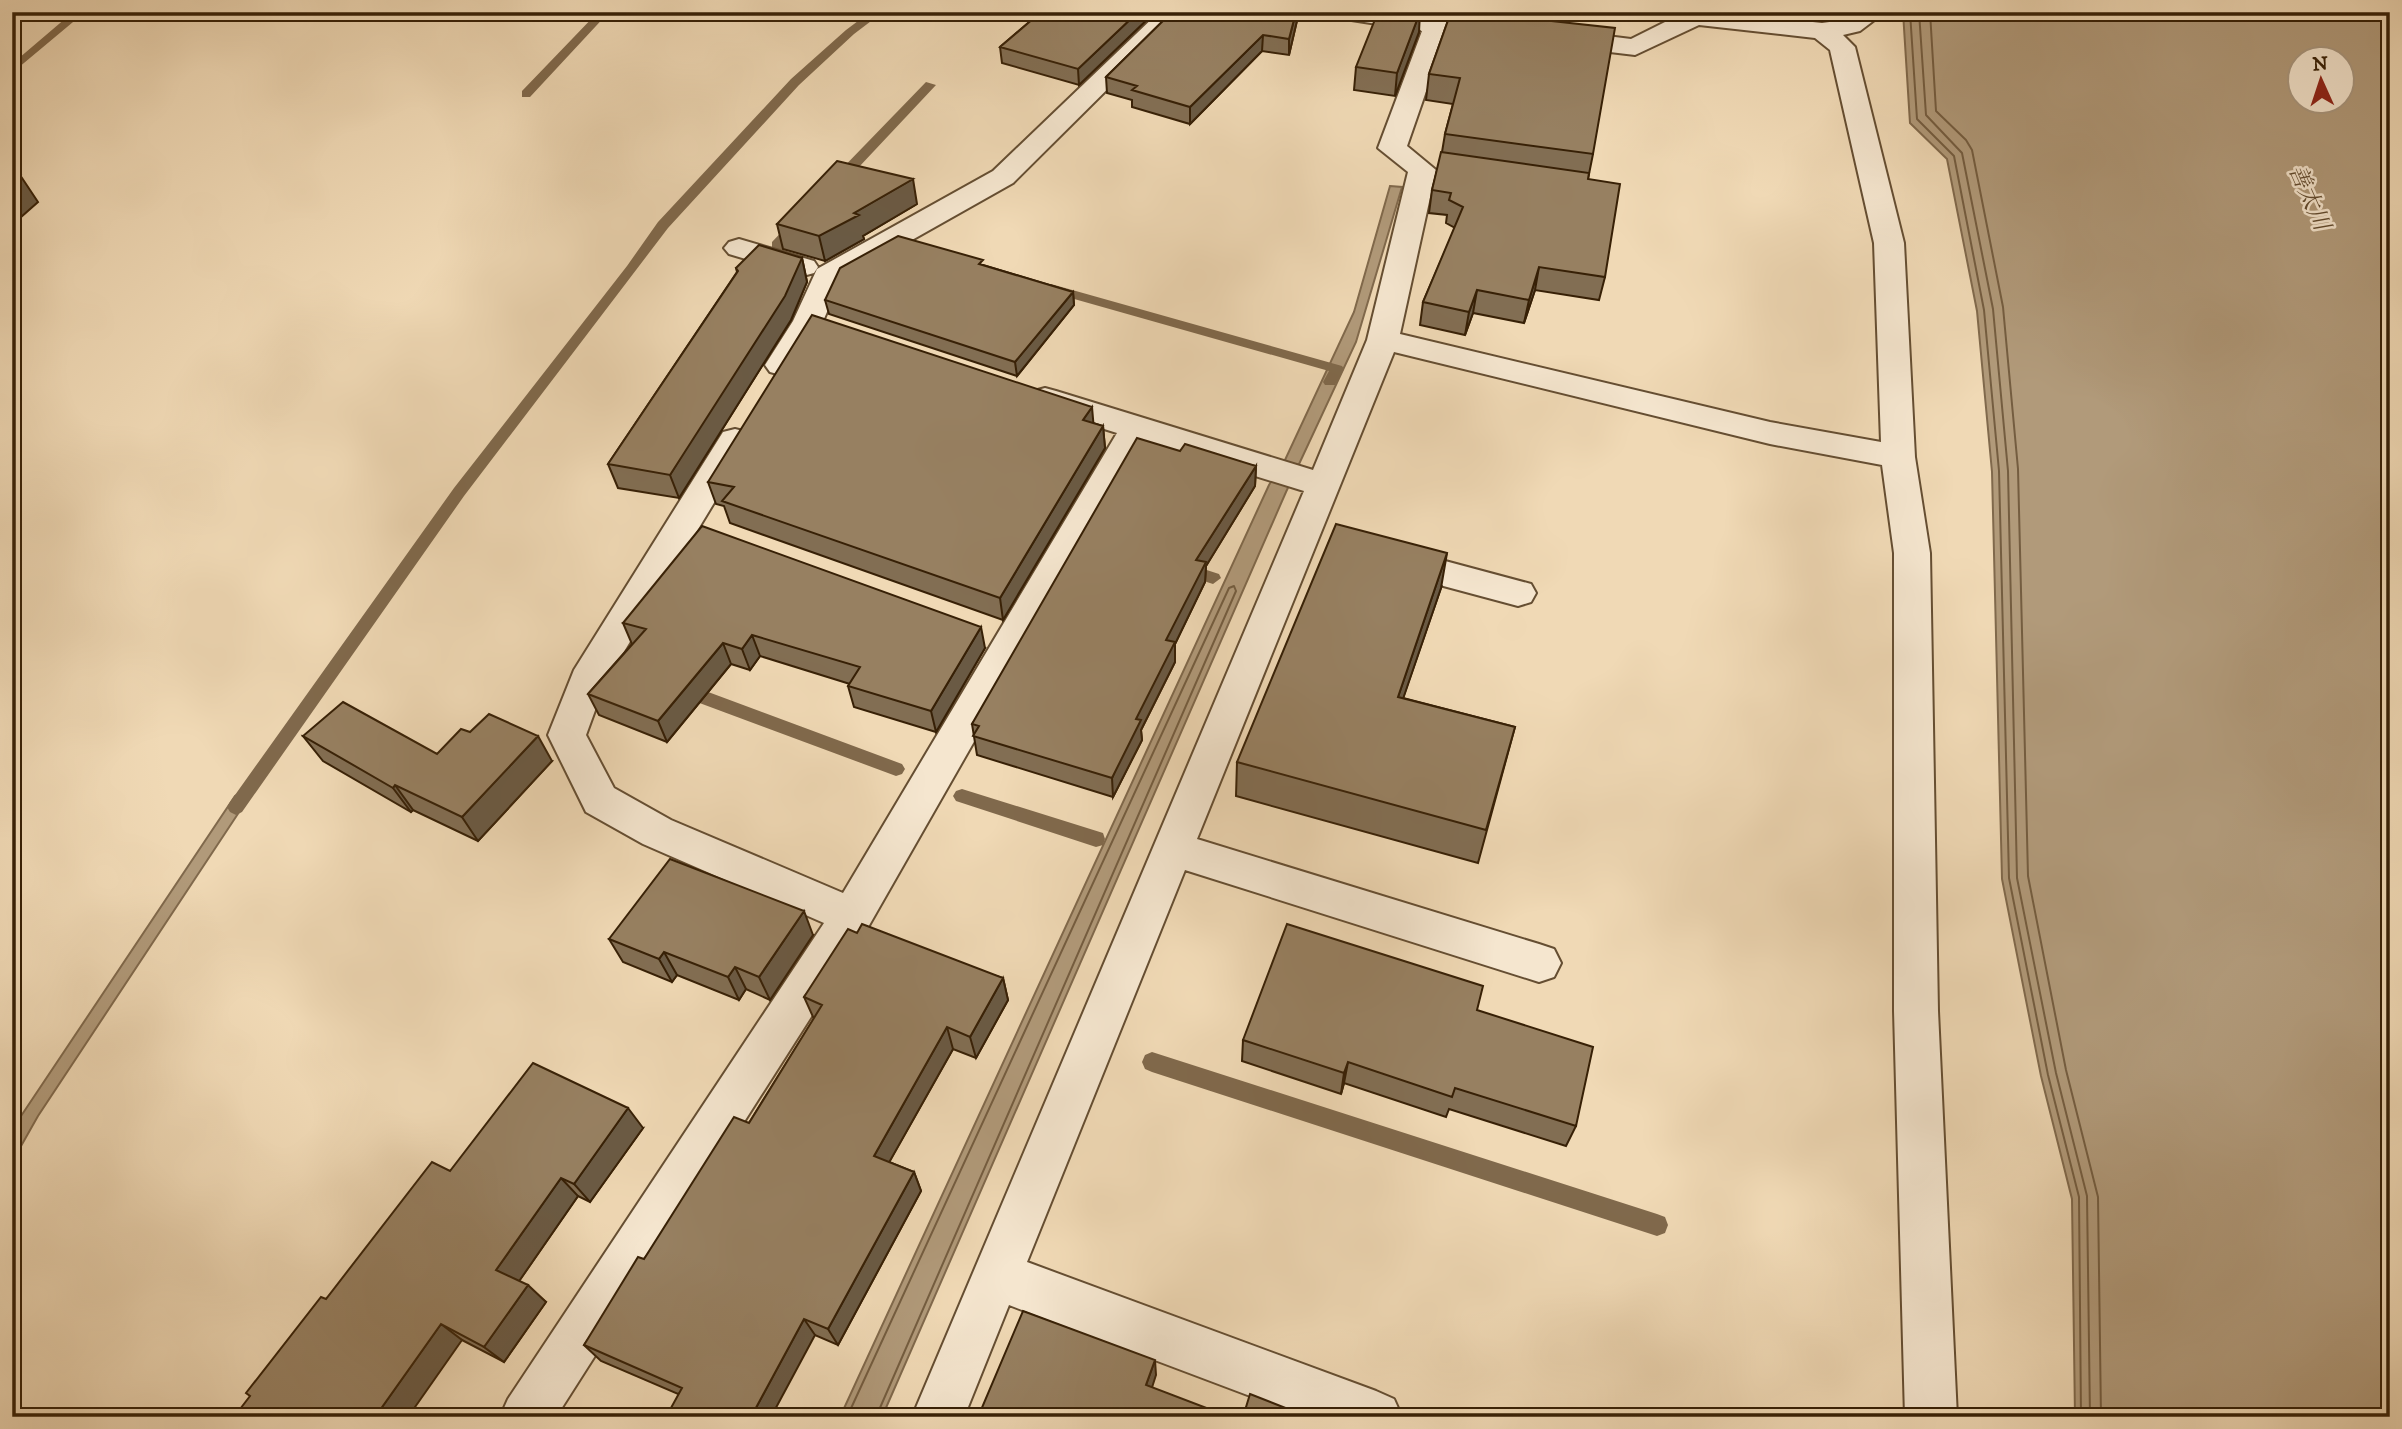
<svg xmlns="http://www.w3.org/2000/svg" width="2402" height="1429" viewBox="0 0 2402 1429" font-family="'IM FELL DW Pica','Noto Serif JP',serif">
<rect width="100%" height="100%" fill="#f0d9b5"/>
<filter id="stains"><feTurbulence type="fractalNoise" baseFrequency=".00286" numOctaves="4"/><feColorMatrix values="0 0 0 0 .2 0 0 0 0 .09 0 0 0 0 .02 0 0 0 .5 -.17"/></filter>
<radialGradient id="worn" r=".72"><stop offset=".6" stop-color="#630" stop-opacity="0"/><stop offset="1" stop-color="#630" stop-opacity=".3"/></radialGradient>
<!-- water -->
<path fill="#b19a7a" stroke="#80694c" stroke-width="2" fill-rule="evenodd" d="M1903,12H2390V1417H2075L2072,1199L2041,1076L2002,879L1992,472L1977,311L1947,159L1910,123ZM2300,60H2342V102H2300Z
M1390,186L1402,187L1356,342L1286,492L882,1417H840L1269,485L1285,460L1354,312Z
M259,782L38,1116L12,1162L15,1125L235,796Z"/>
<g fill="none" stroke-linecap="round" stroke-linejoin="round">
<!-- shore -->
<path stroke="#745d40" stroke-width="2" d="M1910,12L1917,119L1954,156L1984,310L1999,471L2009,878L2048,1075L2079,1197L2081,1417
M1919,12L1926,115L1962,153L1993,309L2008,471L2017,878L2056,1073L2087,1196L2090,1417
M1930,12L1936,111L1966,140L1972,150L2003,307L2018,469L2028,876L2066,1070L2098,1197L2101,1417
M847,1417L1229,588L1234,586L1236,591L876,1417"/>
<!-- stream -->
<path fill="#80694c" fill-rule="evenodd" d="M73,12H85L12,73V64Z
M598,12H609L530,97H522V91Z
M870,12H883L854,34L799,85L668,228L464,496L242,812L236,815L230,812L227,807L230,802L454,488L627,266L658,222L791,79L846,30Z
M1836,12H1848V13L1842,16Z
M926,82L936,85L843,184H833V178Z
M797,220L804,224L786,243L809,249V255L772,248V242L792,221Z
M1051,284L1342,366L1344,369L1335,385H1325L1323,382L1329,371L1046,291L1044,288Z
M1185,563L1219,574L1221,578L1213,584L1179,573L1177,569L1179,565Z
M684,683L902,764L905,769L902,774L896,776L678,695L675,690L678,685Z
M962,789L1103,833L1105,839L1103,845L1096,847L956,801L953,796L956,791Z
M1152,1052L1657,1214L1665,1217L1668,1225L1665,1233L1657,1236L1152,1072L1145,1069L1142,1062L1145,1055Z"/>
<!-- minor casing -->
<g stroke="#654e32" stroke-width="4">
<path id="minor" d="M1159,12H1185L1013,183L841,280L823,321L792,372L781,375L770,372L765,365L793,321L817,269L993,171Z
M1333,12C1371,12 1409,11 1446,20L1449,25L1407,146L1436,170L1400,334L1770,422L1881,442L1874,243L1830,50L1815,38L1699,25L1635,55L1559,46L1550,43L1546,38L1550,33L1559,30L1631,39L1681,14L1680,12H1720L1822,23L1844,20L1856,12H1885L1860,31L1843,35L1855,47L1904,243L1915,457L1930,553L1938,1011L1957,1417H1905L1894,1011V553L1882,465L1770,444L1394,352L1197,839L1539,944L1554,949L1561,963L1554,977L1539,982L1185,870L1027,1262L1376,1391L1394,1399L1402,1417H1306L1009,1305L964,1417H912L1304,491L1145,442L867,929L556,1417H500L508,1399L824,923L643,844L586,812L548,735L574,670L723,432L735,429L747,432L752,440L605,683L586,735L614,788L671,820L843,893L1117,433L1034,407L1029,399L1034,391L1045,388L1056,391L1313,470L1367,340L1408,172L1378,148L1422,31L1345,19L1336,17Z
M739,239L814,261L818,267L814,273L803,276L729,254L724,248L729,242Z
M1393,547L1531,584L1536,593L1531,602L1518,606L1380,569L1375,560L1380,551Z"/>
</g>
<!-- minor -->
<use href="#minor" fill="#f5e6cf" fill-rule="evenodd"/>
</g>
<!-- wall -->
<path fill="#826e53" stroke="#372006" stroke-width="2" d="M1041,12H1155L1079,85L1002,63L1000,47Z
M1172,12H1299L1289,55L1262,51L1190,124L1132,107V100L1107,93L1106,77Z
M1451,12L1593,154L1588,179L1605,277L1599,300L1535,290L1524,323L1473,313L1465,335L1420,325L1423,302L1455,228L1446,223L1447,215L1429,213L1432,190L1442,152L1445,134L1453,104L1426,100L1429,74Z
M1419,32L1395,96L1354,90L1356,67Z
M917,204L863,236L864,239L825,261L783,249L777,224Z
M802,258L807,282L791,320L679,498L618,488L608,464L737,272L736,268Z
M983,265L1073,292L1074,305L1017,376L829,314L825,300Z
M1093,423L1103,426L1105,448L1003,620L730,523L724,506L716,504L708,482Z
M1180,451L1256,466L1255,486L1206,566L1205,582L1175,644V662L1141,730L1142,740L1113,797L977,755L972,724Z
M1441,588L1403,698L1515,727L1478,863L1236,796L1237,762Z
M623,623L985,648L936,732L854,707L848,686L850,684L760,656L750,670L731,664L667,742L599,715L588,694L632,644Z
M303,736L437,754L552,761L478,841L413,810L411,812L323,761Z
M857,933L1003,978L1008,1000L976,1058L953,1049L889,1162L914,1172L921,1191L838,1345L815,1335L678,1394L601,1361L584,1345L644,1259L749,1123L814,1019L804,997Z
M813,935L770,1000L746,989L739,1000L677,975L672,982L623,962L609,939Z
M1477,1010L1576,1126L1566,1146L1449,1109L1446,1117L1344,1083L1341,1094L1242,1061L1243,1040Z
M643,1128L590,1202L578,1196L519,1281L546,1302L504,1362L462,1340L326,1299L450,1171Z"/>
<!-- shaded-wall -->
<path fill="#6a5a44" stroke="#372006" stroke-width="2" d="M1138,12H1155L1079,85L1078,69Z
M1296,12H1299L1289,55V39Z
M1420,12L1419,32L1395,96L1397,73Z
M1263,35L1262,51L1190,124V107Z
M12,175H20L38,202L12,225Z
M913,179L917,204L863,236L864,239L825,261L819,236L854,213Z
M802,258L807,282L791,320L679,498L670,475Z
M1539,267L1535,290L1524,323L1529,300Z
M1477,290L1473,313L1465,335L1469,312Z
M1073,292L1074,305L1017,376L1015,362Z
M1092,407L1094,430L1083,420Z
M1103,426L1105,448L1003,620L1000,598Z
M1256,466L1255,486L1206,566L1205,582L1175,644V662L1141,730L1142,740L1113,797L1112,778L1136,719L1196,560Z
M1447,553L1441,588L1392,731L1398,697Z
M981,627L985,648L936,732L931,711Z
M752,635L760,656L750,670L742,649Z
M723,643L731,664L667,742L658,721Z
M538,736L552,761L478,841L462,817Z
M395,785L413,810L411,812L393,788Z
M804,911L813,935L770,1000L759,977Z
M664,952L677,975L672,982L659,959Z
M735,967L746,989L739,1000L728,977Z
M1003,978L1008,1000L976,1058L970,1037Z
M947,1027L953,1049L882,1175L874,1156Z
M1348,1062L1344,1083L1341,1094L1344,1073Z
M628,1108L643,1128L590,1202L574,1184Z
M914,1172L921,1191L838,1345L828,1329Z
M561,1178L578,1196L515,1287L496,1270Z
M528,1285L546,1302L504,1362L484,1347Z
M804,1319L815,1335L771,1417H751Z
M441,1324L462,1340L408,1417H375Z
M1155,1360L1156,1375L1148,1400L1146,1385Z"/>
<!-- building -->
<path fill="#978061" stroke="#372006" stroke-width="2" d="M1041,12H1138L1078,69L1000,47Z
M1172,12H1296L1289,39L1263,35L1190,107L1132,90L1137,86L1106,77Z
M1378,12H1420L1397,73L1356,67Z
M1451,12H1469L1615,28L1593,154L1445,134L1460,78L1429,74Z
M1441,152L1589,173L1588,179L1620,184L1605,277L1539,267L1529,300L1477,290L1469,312L1423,302L1463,207L1449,200L1451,193L1432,190Z
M837,161L913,179L854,213L859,215L819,236L777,224Z
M12,174L20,175L12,182Z
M898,236L983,260L979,264L1073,292L1015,362L825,300L840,268Z
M759,245L802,258L785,296L670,475L608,464L738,271L736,268Z
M812,315L1092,407L1083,420L1103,426L1000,598L722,501L734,487L708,482Z
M1137,438L1180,451L1185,444L1256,466L1196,560L1206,562L1166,640L1175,642L1136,719L1141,720L1112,778L973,736L979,726L972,724Z
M1336,524L1447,553L1398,697L1515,727L1486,830L1237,762Z
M702,526L981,627L931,711L848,686L860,667L752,635L742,649L723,643L658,721L588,694L646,629L623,623Z
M343,702L437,754L461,729L470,732L489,714L538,736L462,817L395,785L393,788L303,736Z
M670,859L804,911L759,977L735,967L728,977L664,952L659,959L609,939Z
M862,924L1003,978L970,1037L947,1027L874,1156L914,1172L828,1329L804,1319L751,1417H666L682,1388L584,1345L638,1257L644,1259L734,1117L749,1123L822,1005L804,997L848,929L857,933Z
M1287,924L1483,986L1477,1010L1593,1047L1576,1126L1455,1088L1452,1097L1348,1062L1344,1073L1243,1040Z
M533,1063L628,1108L574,1184L561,1178L496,1270L528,1285L484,1347L441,1324L375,1417H234L250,1396L246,1393L321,1297L326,1299L432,1162L450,1171Z
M1023,1311L1155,1360L1146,1385L1230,1417H978Z
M1250,1394L1293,1411L1292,1417H1243Z"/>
<g text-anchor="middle" stroke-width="5" stroke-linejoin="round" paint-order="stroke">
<!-- far-water labels -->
<g font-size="23" font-style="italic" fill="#624b2f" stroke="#f5e6cf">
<text transform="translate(2310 197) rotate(66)" y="8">善太川</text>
</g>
</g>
<!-- margin -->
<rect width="2402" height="1429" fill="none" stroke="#f0d9b5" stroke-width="42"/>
<rect x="14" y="14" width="2374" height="1401" fill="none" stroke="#372006" stroke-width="3.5"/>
<rect x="21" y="21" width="2360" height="1387" fill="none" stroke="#372006" stroke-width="2"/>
<!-- north arrow -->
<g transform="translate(2321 80) rotate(357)"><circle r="33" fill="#f5e6cf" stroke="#a9977f" stroke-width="2"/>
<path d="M0-5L12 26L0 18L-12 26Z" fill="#8f2418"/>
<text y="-10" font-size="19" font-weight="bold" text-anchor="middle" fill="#372006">N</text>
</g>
<rect width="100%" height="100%" filter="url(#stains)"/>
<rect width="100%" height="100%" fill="url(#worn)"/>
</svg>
